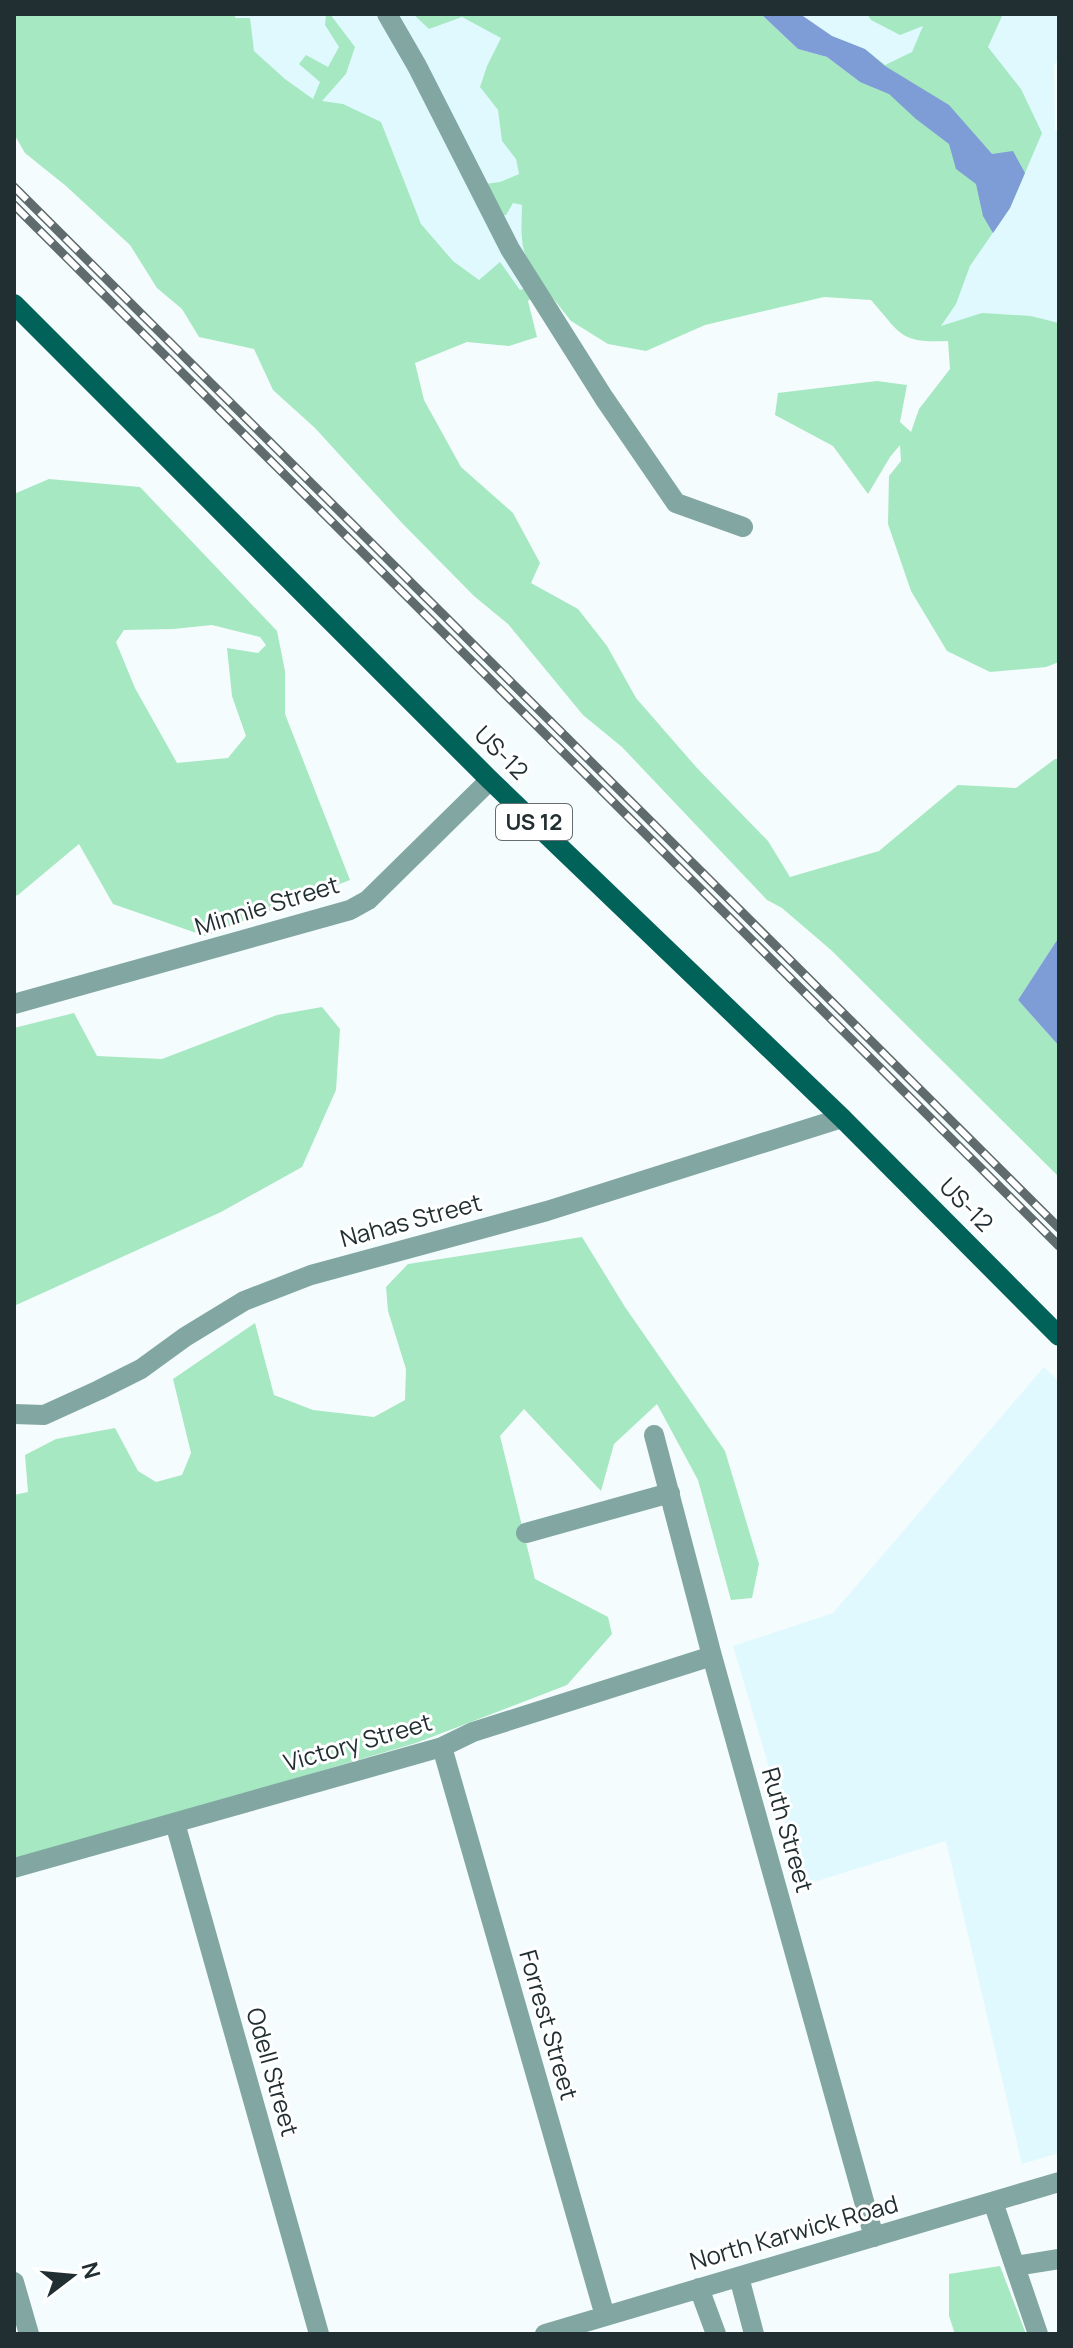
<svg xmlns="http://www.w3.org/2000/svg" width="1073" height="2348" viewBox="0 0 1073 2348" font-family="Manrope,sans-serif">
<rect width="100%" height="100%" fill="#f5fcfd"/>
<!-- built -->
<path fill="#dff9fe" d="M233,14H326L325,25L340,47L313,99L285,79L254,51L251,36Z
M330,14H413L429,29L462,17L502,38L487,66L480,87L498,110L502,141L516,159L519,174L500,182L513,202L522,205L521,240L540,281L519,290L479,280L453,261L421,224L381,122L321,101L346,75L355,47Z
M800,14H867L872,20L924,25L912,52L885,66L865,49L832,37Z
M1003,14H1059V58L1054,66L1055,130H1059V323L1031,316L961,321L940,327L956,304L970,266L1010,208L1021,89L988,47Z
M1044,1367L1059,1382V2153L1022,2164L946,1841L804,1885L733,1646L833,1613Z"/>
<!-- green -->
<path fill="#a5e8c2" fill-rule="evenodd" d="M14,14H233L236,18H250L254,51L285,79L313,99L320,82L299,64L306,55L328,67L339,47L325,25L326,14H330L355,47L346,74L322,101L343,104L381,122L421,224L453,261L479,280L500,262L520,290L540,281C519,251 521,240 522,205L513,203L506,215L489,218L485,184L500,182L519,174L516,159L502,141L498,110L480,87L487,66L501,38L462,17L429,29L413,14H761L798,49L827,57L860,82L902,86L865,49L885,65L912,52L923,26L900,35L871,20L867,14H1003L988,47L1021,89L1042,133L1010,208L970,266L956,304L941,326L982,313L1031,316L1059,323V662L1046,667L990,672L947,651L911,591L888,524L889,476L901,461L900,445L890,457L868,494L833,446L775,415L778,393L877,381L907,385L900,422L911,432L919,409L950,369L948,341C899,343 902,335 871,300L824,297L705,325L646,351L608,344L571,321L544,287L528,301L537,337L509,346L467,342L415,363L424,400L461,467L513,513L540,563L531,583L578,609L607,646L636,698L697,768L768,841L790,877L879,851L958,785L1016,788L1055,759H1059V937L1018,1000L1059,1046V1177L831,950L782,908L767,900L622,747L583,715L508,624L474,596L402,523L315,428L273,390L254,349L199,337L182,309L157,288L130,245L66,186L25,153L14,134Z
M49,479L140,487L277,631L285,671V714L350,880L205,936L113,904L79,844L18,895L14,896V494ZM212,625L260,637L266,645L258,653L227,648L232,696L246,736L228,758L177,763L135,688L116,642L124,630L173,629Z
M322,1007L340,1029L336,1090L302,1167L221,1212L14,1306V1028L74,1013L97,1056L162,1059L277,1015Z
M582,1237L625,1307L725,1451L759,1564L752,1598L731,1600L698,1480L657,1404L614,1444L601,1491L524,1409L500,1436L535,1579L608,1617L612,1634L567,1685L416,1743L14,1861V1495L28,1492L25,1455L56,1439L115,1428L138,1471L156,1482L182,1475L191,1453L173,1379L255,1323L274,1395L313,1410L374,1417L405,1400L406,1369L388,1311L386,1287L408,1264Z
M1000,2266L1026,2334H955L949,2316V2274Z"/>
<!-- water -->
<path fill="#7e9cd6" d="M761,14H800L832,36L865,49L885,66L949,105L992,154L1013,151L1025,173L1010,208L993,233L983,216L976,184L956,169L949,144L916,119L889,94L860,82L827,57L798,49Z
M1059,937V1046L1018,1000Z"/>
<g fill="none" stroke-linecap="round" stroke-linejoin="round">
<!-- minor -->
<path stroke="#82a7a2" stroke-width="20" d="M387,14L417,66L510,249L604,398L676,503L743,527
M14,1004L350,910L368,900L490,780
M14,1414L44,1415L99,1390L141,1369L185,1337L244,1301L311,1275L547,1211L842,1118
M654,1435L712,1656L874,2237
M526,1533L670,1493
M442,1747L605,2316
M175,1823L319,2334
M14,1868L442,1747L473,1732L712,1656
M993,2202L1038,2334
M1015,2266L1059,2259
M739,2277L754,2334
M14,2282L29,2334
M699,2288L716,2334
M545,2334L1059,2182"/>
<!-- major -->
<path stroke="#01625a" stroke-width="20" d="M14,304L490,780L842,1118L1059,1336"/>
<!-- rail casing -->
<g stroke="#5f6b6d" stroke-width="9">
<path id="rail" d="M14,187L1059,1228
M14,205L1059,1246"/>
</g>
<!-- rail -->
<use href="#rail" stroke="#fff" stroke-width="6" stroke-dasharray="18" stroke-linecap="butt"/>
</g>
<g text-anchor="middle" stroke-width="6" stroke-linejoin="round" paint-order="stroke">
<!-- shield labels -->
<rect fill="#fff" stroke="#646d70" stroke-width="2" x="496" y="804" width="76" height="36" rx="6"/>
<g font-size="22" font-weight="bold" fill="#222f32">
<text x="534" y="830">US 12</text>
</g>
<!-- street labels -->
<g font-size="24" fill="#222f32" stroke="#fff">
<text transform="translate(501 753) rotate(45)" y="8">US-12</text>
<text transform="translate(267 906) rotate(-17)" y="8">Minnie Street</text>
<text transform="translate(966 1205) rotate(45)" y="8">US-12</text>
<text transform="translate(411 1221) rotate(-15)" y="8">Nahas Street</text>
<text transform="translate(358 1743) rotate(-16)" y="8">Victory Street</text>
<text transform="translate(787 1830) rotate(74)" y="8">Ruth Street</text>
<text transform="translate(548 2025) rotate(74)" y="8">Forrest Street</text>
<text transform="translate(272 2072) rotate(74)" y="8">Odell Street</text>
<text transform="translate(794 2233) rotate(-16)" y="8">North Karwick Road</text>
</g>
</g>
<!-- border -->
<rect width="1073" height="2348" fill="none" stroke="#222f32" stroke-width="32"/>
<!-- north arrow -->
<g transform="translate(72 2276) rotate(74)" stroke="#ffffff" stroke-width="6" paint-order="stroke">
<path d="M0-6L14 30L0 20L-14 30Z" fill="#222f32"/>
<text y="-12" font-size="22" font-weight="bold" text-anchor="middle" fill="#222f32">N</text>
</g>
</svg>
